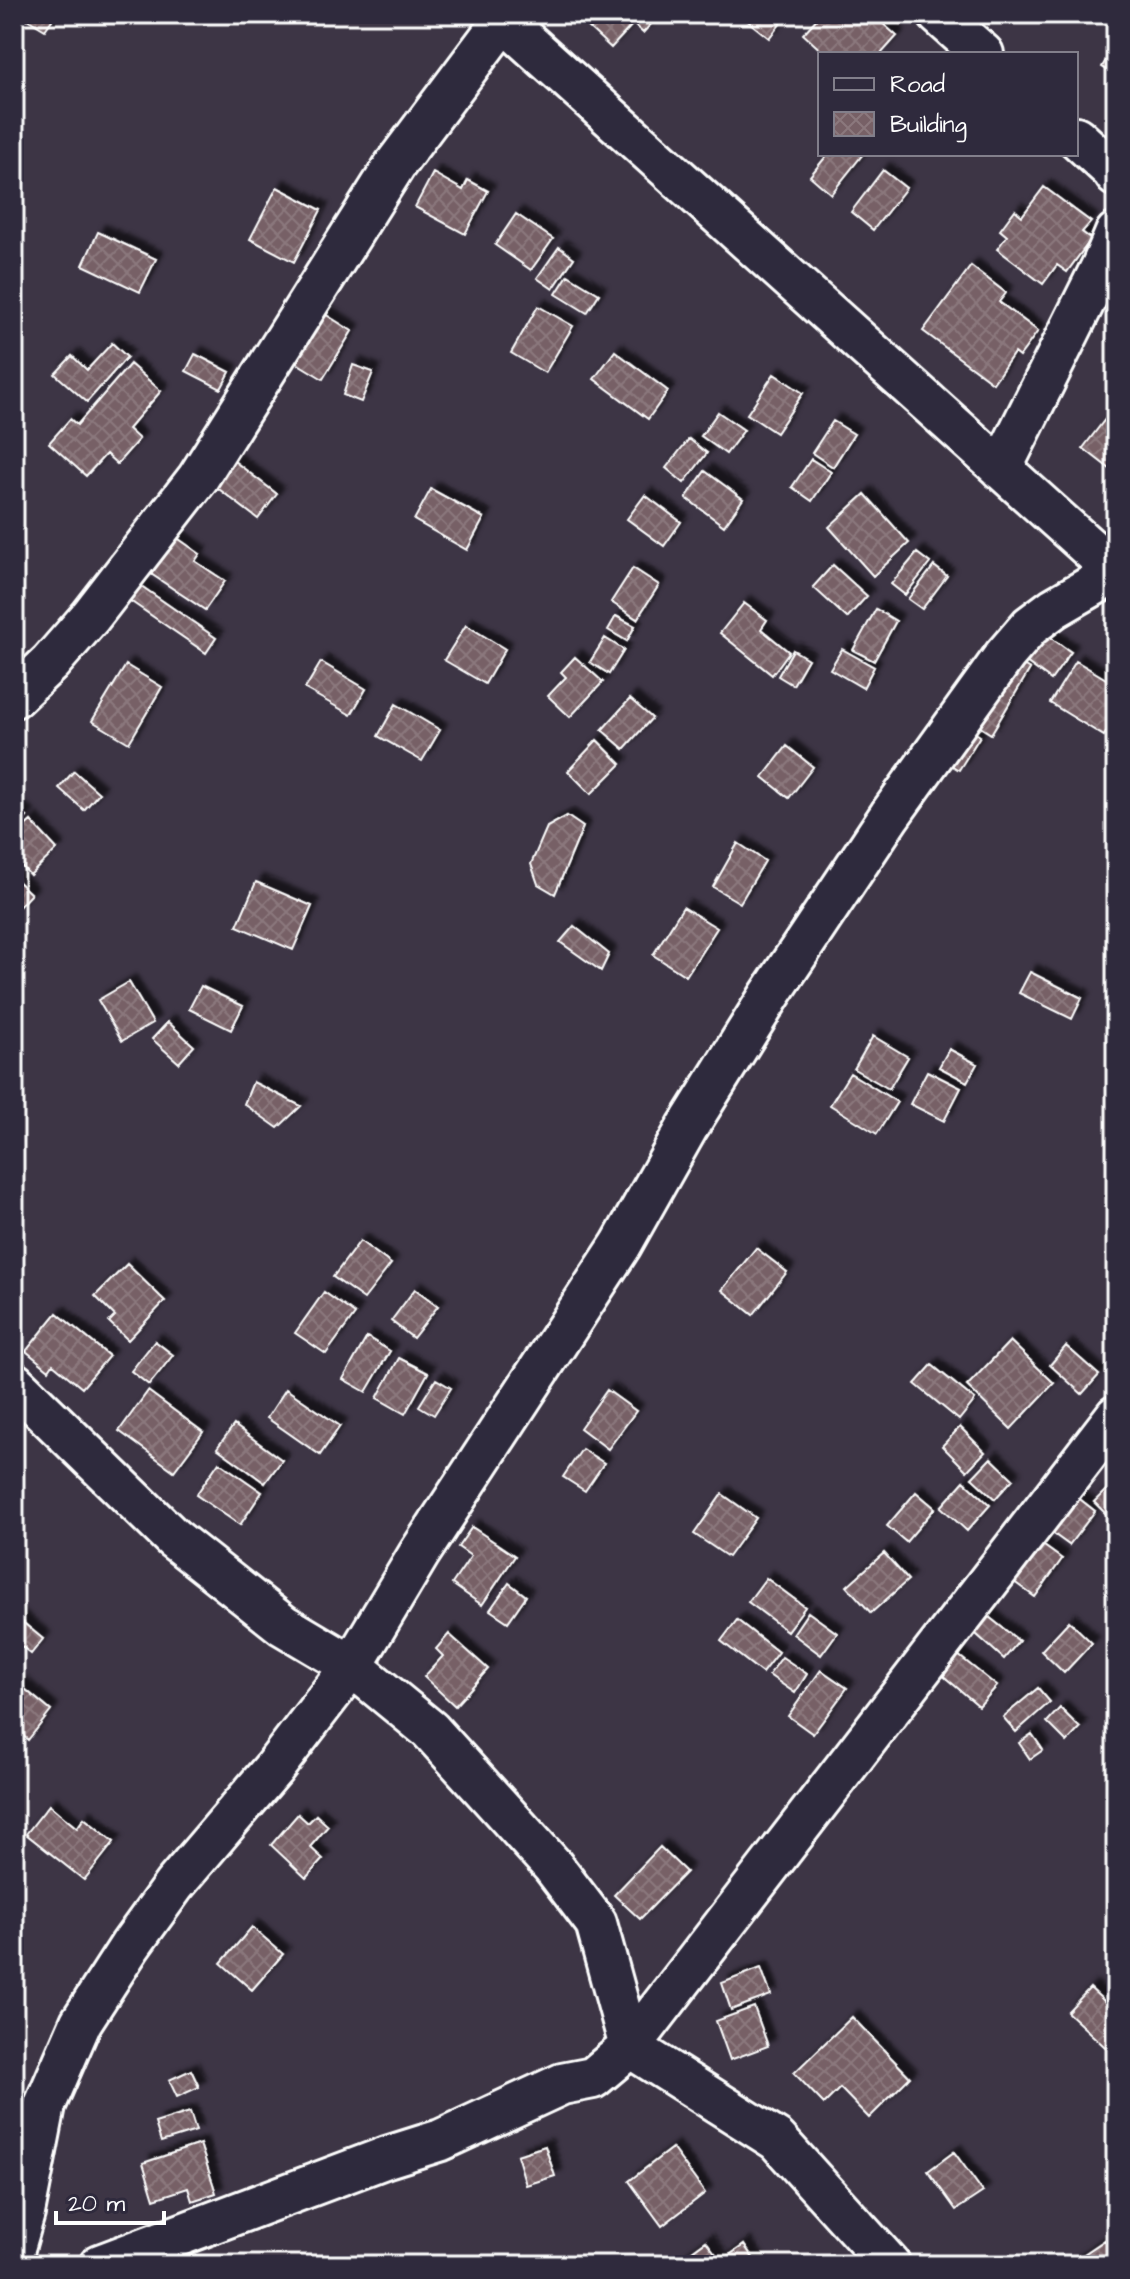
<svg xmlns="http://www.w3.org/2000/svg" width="1130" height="2279" viewBox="0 0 1130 2279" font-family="'Architects Daughter',sans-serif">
<defs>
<pattern id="building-cross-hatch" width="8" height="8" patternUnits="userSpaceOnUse" patternTransform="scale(2)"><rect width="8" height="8" fill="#776066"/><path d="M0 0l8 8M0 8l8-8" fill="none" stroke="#8b787d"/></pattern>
<filter id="shadow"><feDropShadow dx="7" dy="-7" stdDeviation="2" flood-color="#0009"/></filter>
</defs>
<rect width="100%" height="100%" fill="#3d3545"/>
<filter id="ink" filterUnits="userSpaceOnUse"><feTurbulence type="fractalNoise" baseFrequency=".0125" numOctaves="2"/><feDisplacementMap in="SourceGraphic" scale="16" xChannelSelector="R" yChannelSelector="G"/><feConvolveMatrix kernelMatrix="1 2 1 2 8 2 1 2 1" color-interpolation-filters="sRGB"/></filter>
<g filter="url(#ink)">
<!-- building -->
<path fill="url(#building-cross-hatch)" stroke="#fff" stroke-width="2" filter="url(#shadow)" d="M19,14H56L45,30Z
M574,14H660L643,33L633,24L611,48Z
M739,14H788L769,38Z
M821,14H884L886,16L881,22L897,36L881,54H825L803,34Z
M1116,43V76L1102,67Z
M828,154H863L831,194L810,176Z
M883,170L906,188L873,230L851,212Z
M433,173L463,190L468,180L488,191L465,234L415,207Z
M277,187L321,210L294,262L250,239Z
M1044,187L1091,222L1082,232L1091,239L1067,272L1057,265L1043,284L997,249L1007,236L1000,230L1015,210L1022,216Z
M516,214L553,239L531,270L495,245Z
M98,232L156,259L140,292L83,265Z
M559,247L574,258L553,289L537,278Z
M971,266L1006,293L999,302L1038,331L1019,357L1014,353L993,383L923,331Z
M568,275L599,294L587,313L556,294Z
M538,306L573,326L545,373L511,353Z
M320,311L352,331L323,379L290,359Z
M112,343L127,357L87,402L55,374L72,356L87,370Z
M615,351L668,391L648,419L594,379Z
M195,354L230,372L221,389L186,371Z
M130,364L161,391L128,429L139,439L117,464L106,454L86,476L49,443L70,419L77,425Z
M353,365L373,372L361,402L343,395Z
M774,374L803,393L776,433L747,414Z
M1116,405V472L1115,473L1083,448Z
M718,412L744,430L726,454L701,436Z
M833,421L854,434L833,467L812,453Z
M689,439L707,453L684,483L666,468Z
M811,459L831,472L812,501L792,487Z
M234,461L277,494L258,519L215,486Z
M705,471L743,499L724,526L686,498Z
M431,489L484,518L467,550L414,520Z
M865,494L909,543L873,576L829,527Z
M645,495L681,522L664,546L627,519Z
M176,537L200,554L195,561L225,581L205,610L151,574Z
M917,553L930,563L905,595L891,584Z
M833,565L867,596L847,618L813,587Z
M934,566L947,576L922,609L908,599Z
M633,568L659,585L637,619L611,602Z
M134,581L216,638L206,653L123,596Z
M744,603L767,620L761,629L789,652L772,675L720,633Z
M876,609L896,621L874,661L853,650Z
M616,616L635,626L627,641L608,630Z
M466,625L505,649L485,684L444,660Z
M1041,631L1071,652L1051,680L1022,659Z
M605,638L624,650L609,674L590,662Z
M842,649L874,667L863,688L830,669Z
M793,650L808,659L793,685L778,676Z
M575,657L603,682L570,717L548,696L566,677L561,672Z
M1012,659L1030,669L991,734L974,723Z
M1076,661L1116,685V716L1104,736L1050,703Z
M321,662L366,689L351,715L305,689Z
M126,665L162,687L129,743L92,721Z
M630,699L652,718L624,749L602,730Z
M396,704L440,730L422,761L378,736Z
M967,728L980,736L959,770L946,762Z
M597,740L621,764L591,794L568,771Z
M787,746L813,767L789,798L763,777Z
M74,771L99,793L84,810L59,788Z
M14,807L27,817L14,832Z
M567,816L583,827L555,894L538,884L531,864L547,827Z
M31,821L57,849L30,875L14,858V836Z
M738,843L765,861L740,903L713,887Z
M14,878L31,894L14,912Z
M256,882L312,906L293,950L237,926Z
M683,907L717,928L686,976L653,955Z
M574,926L609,954L601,971L560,942Z
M1030,972L1082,998L1072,1019L1019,993Z
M129,982L153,1023L122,1041L98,1000Z
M201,986L243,1006L231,1030L189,1009Z
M168,1022L194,1046L179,1063L152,1039Z
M873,1036L908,1057L889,1089L854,1069Z
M949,1049L977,1064L967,1082L939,1067Z
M927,1071L961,1088L944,1121L910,1104Z
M850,1073L897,1102L877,1134L830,1105Z
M253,1082L301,1106L278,1128L244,1104Z
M360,1241L391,1264L364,1299L333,1277Z
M756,1248L787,1272L753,1315L722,1290Z
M127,1264L165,1301L128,1340L109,1322L115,1316L95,1296Z
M415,1289L438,1306L413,1338L391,1321Z
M324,1292L355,1314L326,1354L295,1333Z
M57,1313L109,1356L82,1388L53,1364L49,1370L26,1351Z
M367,1337L390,1351L366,1392L343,1379Z
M155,1341L173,1355L149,1385L131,1371Z
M1010,1341L1054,1383L1011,1429L967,1386Z
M1066,1346L1099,1375L1082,1394L1050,1365Z
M399,1358L428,1373L405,1414L377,1398Z
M932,1365L975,1400L959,1420L915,1384Z
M436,1379L451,1388L434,1415L419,1406Z
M286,1389L340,1426L320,1455L267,1418Z
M607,1390L636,1411L608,1449L580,1428Z
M148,1391L203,1432L174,1471L119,1431Z
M234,1425L282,1460L265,1483L217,1448Z
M960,1427L985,1452L967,1471L942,1446Z
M582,1449L604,1463L585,1491L563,1477Z
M991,1458L1013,1479L995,1499L972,1478Z
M219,1462L262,1492L240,1525L196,1495Z
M964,1481L990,1505L967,1531L941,1507Z
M1111,1485L1116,1489V1524L1094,1502Z
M1067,1489L1095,1511L1069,1545L1040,1524Z
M916,1492L935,1508L906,1542L887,1526Z
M722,1494L756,1518L728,1557L694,1534Z
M472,1527L515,1556L482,1605L452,1584L471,1556L458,1547Z
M1033,1538L1062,1559L1035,1597L1006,1576Z
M884,1553L908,1580L871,1613L847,1586Z
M766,1578L805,1607L787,1631L748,1602Z
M509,1583L526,1596L508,1622L490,1610Z
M979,1609L1019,1641L1004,1659L967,1626Z
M808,1612L837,1633L821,1655L793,1634Z
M14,1615L43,1639L31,1654L14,1640Z
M737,1620L778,1652L762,1673L721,1641Z
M1069,1621L1092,1643L1064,1673L1041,1651Z
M449,1634L488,1669L455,1706L424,1677L443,1656L436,1649Z
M948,1647L997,1686L979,1706L934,1668Z
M782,1657L807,1674L795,1693L769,1675Z
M821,1670L847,1688L813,1734L788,1716Z
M19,1684L51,1711L28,1740L14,1728V1689Z
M1038,1688L1050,1702L1016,1732L1003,1717Z
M1060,1708L1080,1728L1067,1742L1047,1722Z
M1032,1734L1043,1750L1030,1759L1019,1743Z
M49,1805L77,1828L84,1818L114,1842L84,1880L26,1834Z
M298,1814L308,1823L316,1815L328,1826L310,1847L323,1859L306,1878L271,1845Z
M660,1847L686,1872L640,1919L614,1895Z
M252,1927L283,1954L252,1990L221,1963Z
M761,1968L771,1995L731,2010L722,1983Z
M1090,1988L1116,2012V2057L1067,2012Z
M754,2007L768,2046L730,2060L716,2021Z
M852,2017L910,2077L869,2118L840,2088L824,2104L794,2073Z
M191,2070L199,2087L177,2097L169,2080Z
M190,2112L196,2131L161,2142L155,2123Z
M200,2144L216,2193L192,2201L188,2188L154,2199L143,2163Z
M545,2146L555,2176L526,2185L517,2155Z
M672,2148L705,2193L662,2226L629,2181Z
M954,2152L983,2192L956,2210L928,2171Z
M1105,2240L1116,2257V2265H1068Z
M706,2241L721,2261L744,2245L758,2265H684L680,2260Z"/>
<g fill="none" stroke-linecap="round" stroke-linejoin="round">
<!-- street casing -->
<g stroke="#fff" stroke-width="46">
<path id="street" d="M496,14L1116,572
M938,14L983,54
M1076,137L1112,170L1116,176
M1001,469L1102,266L1116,233
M14,697L50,663L91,616L198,478L395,165L508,14
M14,1383L173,1538L283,1625L352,1666L430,1730L552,1865L596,1923L630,2047L1116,1416
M14,2248L24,2213L45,2105L81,2022L130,1946L174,1885L273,1769L352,1666L419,1554L621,1245L687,1128L770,995L890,815L1005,655L1030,626L1054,608L1116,572
M100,2265L387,2157L441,2140L562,2084L593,2078L630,2047L777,2140L890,2265"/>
</g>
<!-- street -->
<use href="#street" stroke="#2f2a3d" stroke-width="40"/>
</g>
</g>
<!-- margin -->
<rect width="1130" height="2279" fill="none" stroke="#2f2a3d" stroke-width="48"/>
<rect x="24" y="24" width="1082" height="2231" fill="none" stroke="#fff" stroke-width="3" filter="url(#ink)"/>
<!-- legend -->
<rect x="818" y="52" width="260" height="104" fill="#2f2a3d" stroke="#827f8b" stroke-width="2"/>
<rect x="834" y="78" width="40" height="12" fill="#2f2a3d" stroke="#827f8b" stroke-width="2"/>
<text x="890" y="92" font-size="24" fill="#ffffff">Road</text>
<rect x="834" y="112" width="40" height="24" fill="url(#building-cross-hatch)" stroke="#827f8b" stroke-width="2"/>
<text x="890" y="132" font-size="24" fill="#ffffff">Building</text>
<!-- scale -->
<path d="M56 2211v12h108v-12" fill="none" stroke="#ffffff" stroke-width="4"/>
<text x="68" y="2211" font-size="24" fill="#ffffff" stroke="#2f2a3d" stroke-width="6" paint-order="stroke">20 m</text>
</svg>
